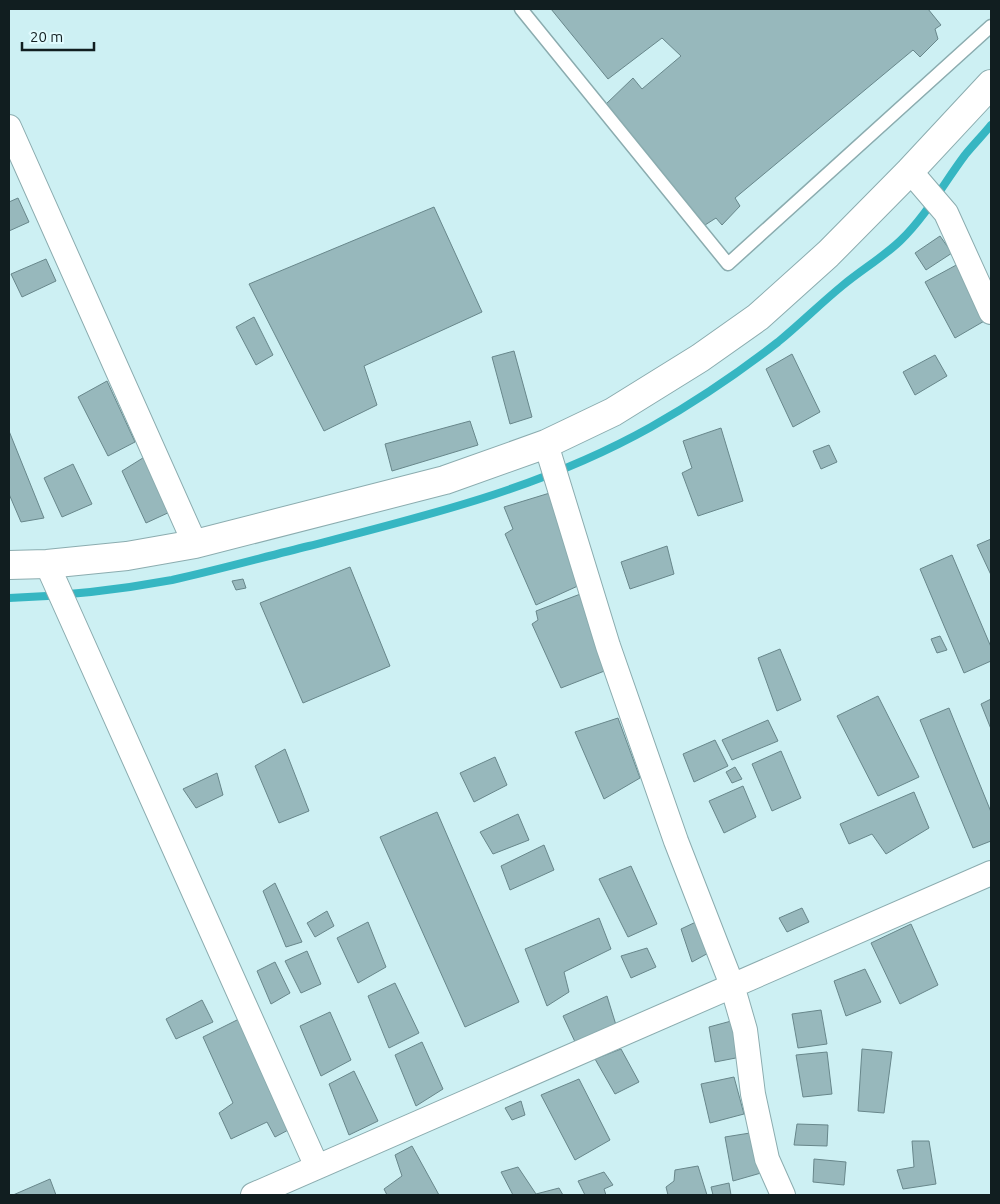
<svg xmlns="http://www.w3.org/2000/svg" width="1000" height="1204" viewBox="0 0 1000 1204" font-family="Ubuntu,sans-serif">
<rect width="100%" height="100%" fill="#cdf0f3"/>
<g fill="none" stroke-linecap="round" stroke-linejoin="round">
<!-- stream -->
<path stroke="#36b6c2" stroke-width="8" d="M9,598C63,596 118,590 172,580C218,570 264,557 309,546C429,515 542,488 651,427C695,402 738,373 778,342C800,324 820,304 842,286C861,270 882,258 900,241C926,216 944,183 965,155C973,145 983,135 991,125"/>
</g>
<!-- building -->
<path fill="#97b8bc" stroke="#68878b" d="M551,9H928L941,25L935,29L938,39L920,57L913,50L735,198L740,206L722,225L716,218L705,225L605,105L633,78L642,89L681,56L662,38L608,79Z
M18,198L29,222L9,231V202Z
M434,207L482,312L364,366L377,405L324,431L249,284Z
M940,236L952,253L926,270L915,253Z
M46,259L56,281L22,297L11,274Z
M960,263L986,320L955,338L925,282Z
M254,317L273,355L256,365L236,327Z
M514,351L532,417L510,424L492,357Z
M792,354L820,412L793,427L766,369Z
M935,355L947,376L915,395L903,372Z
M107,381L135,442L108,456L78,397Z
M470,421L478,445L392,471L385,444Z
M721,428L743,501L698,516L682,473L692,468L683,441Z
M9,431L44,518L21,522L9,494Z
M829,445L837,462L821,469L813,451Z
M146,456L172,511L146,523L122,471Z
M73,464L92,504L62,517L44,478Z
M553,492L580,585L536,605L505,534L513,529L504,507Z
M991,539V575L977,545Z
M667,546L674,574L630,589L621,562Z
M952,555L991,647V661L964,673L920,569Z
M350,567L390,666L303,703L260,603Z
M243,579L246,588L236,590L232,581Z
M583,593L607,670L561,688L532,624L538,620L536,611Z
M940,636L947,650L937,653L931,639Z
M780,649L801,700L777,711L758,658Z
M878,696L919,777L878,796L837,716Z
M991,699V729L981,704Z
M949,708L991,812V841L973,848L920,720Z
M618,718L640,778L604,799L575,732Z
M768,720L778,741L732,760L722,740Z
M715,740L728,766L694,782L683,754Z
M285,749L309,811L279,823L255,766Z
M781,751L801,798L772,811L752,764Z
M495,757L507,785L474,802L460,773Z
M735,767L742,779L732,783L726,772Z
M217,773L223,795L196,808L183,789Z
M743,786L756,817L724,833L709,801Z
M914,792L929,828L886,854L872,834L849,844L840,824Z
M437,812L519,1002L465,1027L380,837Z
M518,814L529,840L493,854L480,832Z
M544,845L554,870L510,890L501,866Z
M631,866L657,924L628,937L599,879Z
M275,883L302,942L286,947L263,891Z
M802,908L809,922L787,932L779,918Z
M327,911L334,926L315,937L307,923Z
M599,918L611,949L564,972L569,992L547,1006L525,949Z
M698,921L712,951L692,962L681,929Z
M368,922L386,967L358,983L337,938Z
M911,924L938,985L900,1004L871,943Z
M647,948L656,967L631,978L621,956Z
M307,951L321,984L301,993L285,961Z
M275,962L290,993L271,1004L257,971Z
M865,969L881,1002L846,1016L834,981Z
M395,983L419,1033L389,1048L368,996Z
M607,996L616,1025L576,1044L563,1016Z
M202,1000L213,1022L176,1039L166,1019Z
M821,1010L827,1044L798,1048L792,1014Z
M330,1012L351,1060L321,1076L300,1026Z
M239,1019L292,1128L275,1137L267,1122L231,1139L219,1113L233,1103L203,1037Z
M735,1020L741,1057L715,1062L709,1027Z
M422,1042L443,1089L416,1106L395,1055Z
M621,1049L639,1082L615,1094L595,1059Z
M862,1049L892,1052L884,1113L858,1111Z
M827,1052L832,1094L803,1097L796,1055Z
M354,1071L378,1121L349,1135L329,1084Z
M734,1077L744,1114L710,1123L701,1084Z
M579,1079L610,1140L575,1160L541,1095Z
M521,1101L525,1115L512,1120L505,1108Z
M797,1124L828,1125L827,1146L794,1145Z
M750,1133L761,1173L733,1181L725,1137Z
M912,1141H929L936,1184L903,1189L897,1170L914,1167Z
M412,1146L439,1195H387L384,1189L402,1176L395,1155Z
M814,1159L846,1162L844,1185L813,1182Z
M698,1166L707,1195H668L666,1187L674,1181L675,1170Z
M518,1167L536,1194L559,1188L563,1195H513L501,1172Z
M604,1172L613,1185L604,1189L606,1195H585L578,1181Z
M50,1179L56,1195H13Z
M729,1183L731,1195H713L711,1187Z"/>
<g fill="none" stroke-linecap="round" stroke-linejoin="round">
<!-- service casing -->
<g stroke="#8bacaf" stroke-width="15">
<path id="service" d="M521,9L728,264L991,26"/>
</g>
<!-- minor casing -->
<g stroke="#8bacaf" stroke-width="26">
<path id="minor" d="M9,127L195,544
M910,171L946,213L991,312
M546,444L608,646L676,841L732,985L745,1030L753,1094L767,1159L783,1195
M47,564L317,1167
M253,1195L991,873"/>
</g>
<!-- tertiary casing -->
<g stroke="#8bacaf" stroke-width="30">
<path id="tertiary" d="M9,565L47,564L127,556L195,544L445,480L546,444L613,412L700,358L758,317L828,254L910,171L991,84"/>
</g>
<!-- service -->
<use href="#service" stroke="#fff" stroke-width="12"/>
<!-- minor -->
<use href="#minor" stroke="#fff" stroke-width="24"/>
<!-- tertiary -->
<use href="#tertiary" stroke="#fff" stroke-width="28"/>
</g>
<!-- border -->
<rect width="1000" height="1204" fill="none" stroke="#111e20" stroke-width="20"/>
<!-- scale -->
<path d="M22 42v8h72v-8" fill="none" stroke="#111e20" stroke-width="2.5"/>
<text x="30" y="42" font-size="15" fill="#111e20" stroke="#e0fbfe" stroke-width="4" paint-order="stroke">20 m</text>
</svg>
